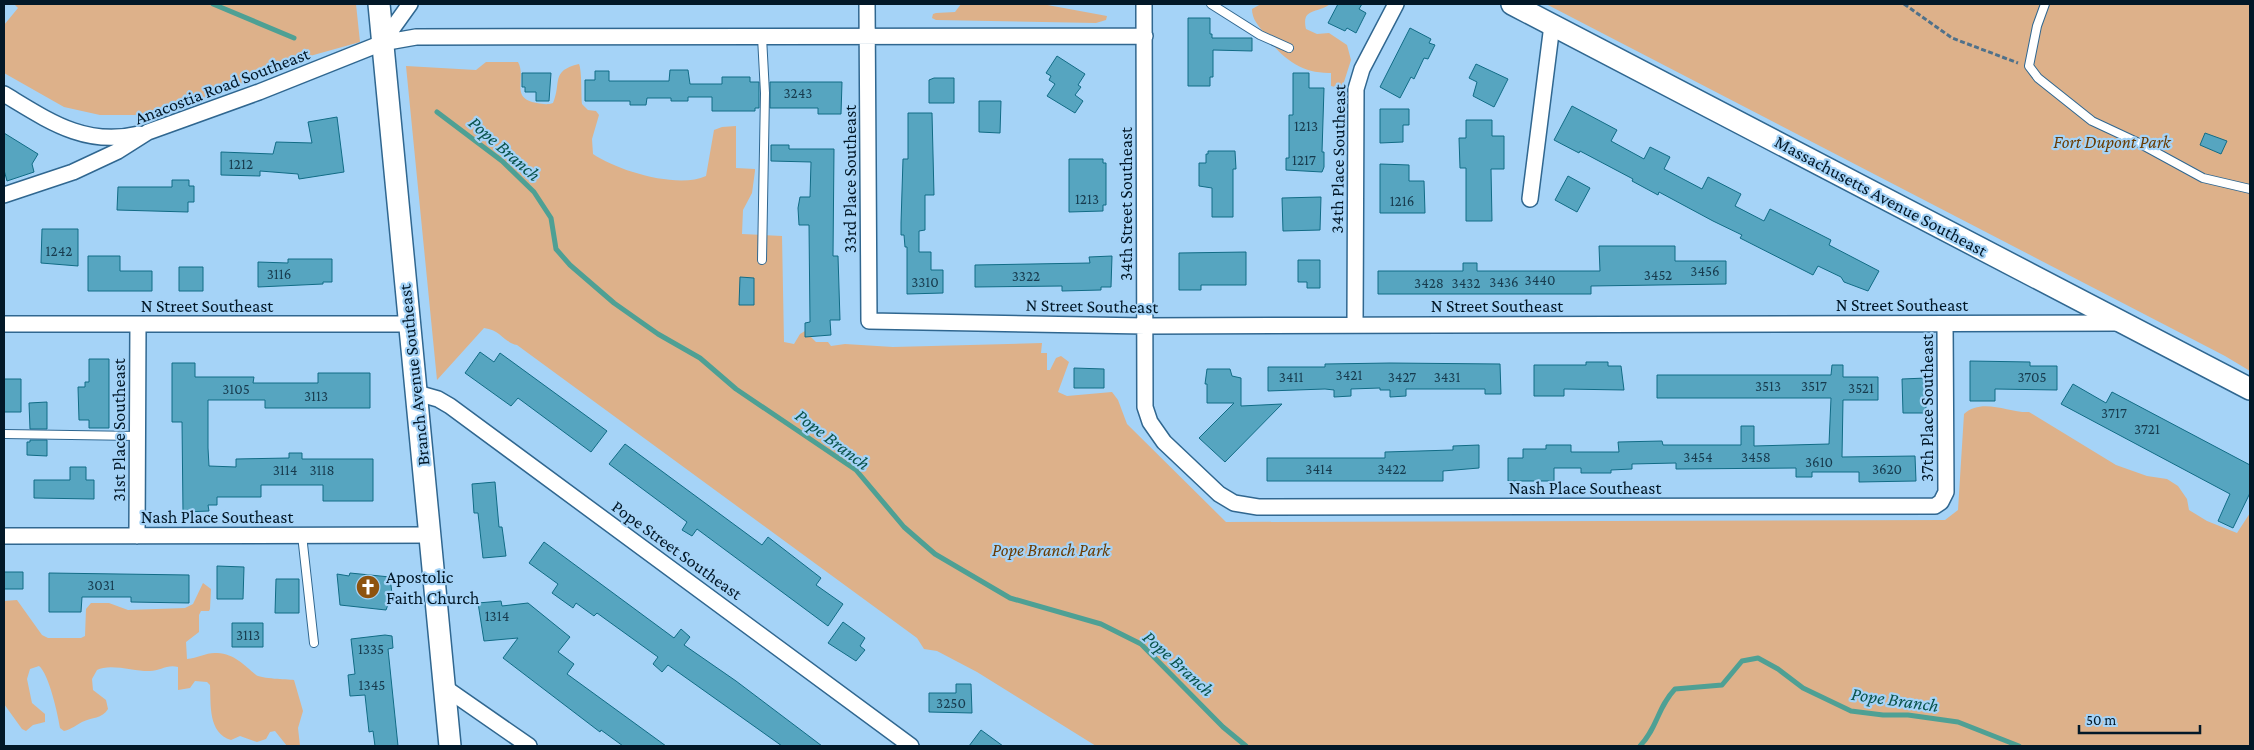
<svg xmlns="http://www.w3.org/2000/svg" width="2254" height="750" viewBox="0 0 2254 750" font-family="'Crimson Pro',serif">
<rect width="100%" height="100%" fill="#a5d3f7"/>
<!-- green -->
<path fill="#ddb18a" d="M14,4H356L360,42L303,58L225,91L155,115H100L64,107L4,73V25L18,8Z
M961,4H1042L1107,16L1106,20L1096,23L936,20L932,18L933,14L936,13L955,12Z
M1261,4H1330C1318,14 1301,7 1306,29L1317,34L1329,33L1347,45L1351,60L1343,85L1339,88L1331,86V73C1301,74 1280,57 1264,33C1258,25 1252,19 1252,9Z
M1546,4H2250V371L2225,356Z
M486,62H518C527,78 509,99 537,103C543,104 547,105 553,103C562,82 550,71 579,64C582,71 581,94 582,104L588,110L596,111L599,115L592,139L593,154C618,171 678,189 706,176L714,130L722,127L736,126V168L755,169V171L752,193L743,210L742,234L782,236L784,342L794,344L800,334L805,331V337H811L816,342H828L831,346L845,344L893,347L1042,343L1041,353H1047V370H1050L1056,358L1061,356L1069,362L1058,392L1067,396L1112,392L1118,400L1127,424L1226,522L1945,520L1958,510L1964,414C1982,397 2009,413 2029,412L2116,465L2147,476L2167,479L2178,486L2187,499L2189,510L2207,521L2237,533L2250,513V746H1096L977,672L937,651L924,649L917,638L517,345C503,342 501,330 484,328L437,380L406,66L476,70Z
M203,583L211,589L210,609L209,611H201L199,615V632L186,642L187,659C198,658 207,652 217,653C235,654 244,665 256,675C262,679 286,679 294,680L303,711L298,728L300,746H287L275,731L270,732L266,739L257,742L240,736L231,740C208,733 211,705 210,685L207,682L195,681L190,688L178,690V667C166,664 159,672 148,671C134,671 109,663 97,670L92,679L93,690L106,700L108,709C102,719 92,717 82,722C76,725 72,729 64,731L60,728C58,715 49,674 39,666L30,669L27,679L32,703L45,714V722L33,725L26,731L22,729L4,704V601L17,600L42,635L48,638H81L85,636L86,609L91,603H109L128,610L185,608L193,604Z"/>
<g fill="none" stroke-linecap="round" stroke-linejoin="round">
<!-- stream -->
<path stroke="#4ea094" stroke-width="5" d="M213,4L294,38
M437,112L502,161L534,192L551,218L556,249L570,265L614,303L658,334L700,358L736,389L856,470L904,527L935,554L1010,598L1101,624L1141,644L1223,727L1246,746
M1640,746C1658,727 1657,708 1675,689L1722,685L1742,661L1758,658L1778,669L1803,688L1851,711L1883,715H1908L1958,722L2019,746"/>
</g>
<!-- building -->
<path fill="#56a5c0" stroke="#116c86" d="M1338,4H1362L1359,9L1366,13L1356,33L1347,28L1345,31L1328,23Z
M1188,18H1210V34H1212V38H1252V51L1213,50V77H1210V86H1188Z
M1410,28L1431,39L1429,43L1435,45L1428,59L1424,58L1414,79L1411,77L1400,98L1380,87Z
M1057,56L1085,74L1078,85L1081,87L1075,95L1083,101L1075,113L1047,96L1055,84L1049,80L1051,76L1046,73Z
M1476,64L1508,79L1494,107L1473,96L1477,82L1469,78Z
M670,70H688L690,84H722V77H750V82H759V108H755V111H712V97H688V101H671V98H647L646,105H630V101H585V80H595V71H609V81H669Z
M522,73H551L549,101H536V92H525V87H522Z
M1293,73H1309V88H1324L1322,152H1324V167L1322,172L1286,170V158H1289V115H1293Z
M934,78H954V103H929V80Z
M770,82H842L841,114H818V108H770Z
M979,101H1001L1000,133L979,132Z
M1572,106L1617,130L1611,141L1644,159L1650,147L1670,157L1664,169L1702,189L1708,177L1741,194L1735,206L1764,221L1770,209L1831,240L1829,245L1879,271L1868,291L1844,282L1841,277L1818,266L1813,275L1740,238L1742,235L1713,221L1659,192L1658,195L1632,181L1633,179L1580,151L1579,153L1554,140Z
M1380,109H1409V125H1403V142L1380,143Z
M908,113H932L934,195H925V230L919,231V252H931V270H943V293L907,294V247H905L904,235H901V223L903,159H908Z
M337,117L344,172L299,179L298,174L260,171V176L221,175V152L273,154L276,142L312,143L308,122Z
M1466,120H1492V136H1504V169H1491L1492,221H1466V168H1460L1459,138H1466Z
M4,133L38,154L32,164L34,172L7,181L4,170Z
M2205,133L2227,141L2221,154L2200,145Z
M771,145H789V149H834L833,256H838L840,320H830L831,335L805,337V323L810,322L809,225H799L798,208L800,197H810L811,162L771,161Z
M1208,151H1235L1236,169H1233V217H1212V188L1199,186V163H1206V154H1208Z
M1069,159H1103V163H1106V205H1103V211L1069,212Z
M1380,164L1409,165V181H1424L1425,213H1380Z
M1568,176L1590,188L1577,212L1555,200Z
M172,180H189V186H194V202H188V212L117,210L118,187H172Z
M1321,197L1320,230L1283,231L1282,198Z
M42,229H78V266L41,263Z
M1599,246H1675V261H1726V284L1591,286V294H1378V271H1463V263H1477V271H1600Z
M1246,252V285H1201V290H1179V253Z
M88,256H120V271H152V291H88Z
M1112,256L1111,287H1101V290L1062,291V286L975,287V265L1090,263L1089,257Z
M288,259H332V282H323V284L258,287V262L288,263Z
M1298,260H1320V288H1307V282H1298Z
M179,267H203V291H179Z
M740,277L754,278V305H739Z
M480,352L494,362L500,353L607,431L591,452L518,398L511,406L465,373Z
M89,359H109V428H89V420H79L78,387H85V382H89Z
M1970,361L2030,362V366H2057V390L1995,389V401H1970Z
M1586,362H1608V366H1621L1624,390L1564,389V396H1534V365H1586Z
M172,363H195V377H254L253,383H318V373H370V408H265V400H208V448L209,466L236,467V459L289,458V453H302V459H373V501H323V485H261V497H217V505H208L209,511L183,512L182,422H172Z
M1390,363L1500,364L1501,394H1485V389H1406V396L1390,397V390H1380V388L1351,389V396L1334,397V390L1325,389L1268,391V367H1325V364Z
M1832,365H1843V377H1878V400H1843L1842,457L1915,456L1916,481L1859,482V472H1812V477H1796V468L1676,469V463L1632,464V469L1611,470V473H1581V468H1554V481H1508V458H1523V449H1546V445H1571V452H1619L1618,442L1662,441L1663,445H1741V426H1754V446L1829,444L1831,398H1657V375H1831Z
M1074,368L1104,369V388H1074Z
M1207,369H1230L1232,376L1241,378V406L1282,404L1225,462L1199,438L1234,403H1207V384H1205Z
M1926,378V413H1903L1902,379Z
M4,379H21V412H4Z
M2073,384L2106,403L2112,392L2250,465V493L2233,528L2218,521L2230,494L2061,404Z
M47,402V429H30L29,403Z
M30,440H47V456L27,455V442H30Z
M625,444L762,545L768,537L821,578L816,585L843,604L828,626L697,529L692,536L682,530L687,522L609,464Z
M1479,445V468L1443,471V481H1267V458H1385V452L1453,450V446Z
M70,467H86V480H94V499L34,498V480H70Z
M495,482L499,527H502L506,556L483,558L478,513H474L472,484Z
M544,542L674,638L681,629L690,637L684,645L736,681L822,746H782L668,665L662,672L653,664L658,657L597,613L594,616L576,603L573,608L552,593L558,584L529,563Z
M217,566L244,567L243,599H217Z
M4,572H23V589H4Z
M49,573L189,575V603L131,602V597H82L81,612H49Z
M350,573L390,577L392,594L386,610L340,605L337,574L349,576Z
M276,579H299V613H275Z
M501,601L502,606L528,603L570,637L558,652L574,664L567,674L666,746H623L601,730L600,732L503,658L518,638L484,641L478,603Z
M843,622L865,638L860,646L865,650L856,661L828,643Z
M232,623H263V647H232Z
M385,635L392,636L393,648L388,649L398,746H375L373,731L369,732L365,695L350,696L348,675L355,674L351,639Z
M956,684H971L972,713L929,712V693H956Z
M981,730L1003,746H969Z"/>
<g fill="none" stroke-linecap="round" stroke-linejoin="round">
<!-- lane casing -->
<g stroke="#306790" stroke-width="10">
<path id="lane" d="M1211,4L1260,35L1289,48
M2045,4L2037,26L2029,66L2038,78L2092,121L2137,142L2203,178L2250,189
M762,260L765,93L762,37
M4,434L138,436
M302,535L314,643"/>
</g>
<!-- street casing -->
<g stroke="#306790" stroke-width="18">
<path id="street" d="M867,4L869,321L1145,326L2120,323
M1144,4L1145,407L1150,422L1164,442L1219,494L1234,503L1258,507L1935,506L1941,502L1946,492L1945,324
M382,43L416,37L1145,36
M4,94C49,121 85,147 139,134
M4,195L73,172L118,151L148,132L259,92L382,43L410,4
M1530,199L1552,25
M4,324H409
M1355,325L1356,89L1362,69L1396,4
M417,393L438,399L450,406L911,746
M4,536L430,535
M137,536L138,324
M444,687L529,746"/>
</g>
<!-- secondary casing -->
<g stroke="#306790" stroke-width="24">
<path id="secondary" d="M379,4L450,746
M1512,4L2250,389"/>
</g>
<!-- path -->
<path stroke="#4f718a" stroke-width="3" stroke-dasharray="5 2.5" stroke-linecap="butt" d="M1904,4L1952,38L2018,63"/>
<!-- lane -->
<use href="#lane" stroke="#fff" stroke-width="8"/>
<!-- street -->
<use href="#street" stroke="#fff" stroke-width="15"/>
<!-- secondary -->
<use href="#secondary" stroke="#fff" stroke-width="21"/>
</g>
<!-- icons -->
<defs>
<g id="church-disc" transform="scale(1.25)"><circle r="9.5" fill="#8e530f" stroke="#a5d3f7"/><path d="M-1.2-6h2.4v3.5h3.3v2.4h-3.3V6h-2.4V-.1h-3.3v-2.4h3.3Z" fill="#fff"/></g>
</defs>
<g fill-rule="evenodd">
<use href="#church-disc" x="368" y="587"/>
</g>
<g text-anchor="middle" stroke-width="4.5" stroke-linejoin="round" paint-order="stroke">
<!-- number labels -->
<g font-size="15" fill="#173b4e">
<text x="798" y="98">3243</text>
<text x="1306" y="131">1213</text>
<text x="1304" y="165">1217</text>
<text x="241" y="169">1212</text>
<text x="1087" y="204">1213</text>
<text x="1402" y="206">1216</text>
<text x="59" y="256">1242</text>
<text x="1705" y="276">3456</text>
<text x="279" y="279">3116</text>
<text x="1658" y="280">3452</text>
<text x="1026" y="281">3322</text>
<text x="1540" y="285">3440</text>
<text x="925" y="287">3310</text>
<text x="1504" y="287">3436</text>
<text x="1429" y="288">3428</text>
<text x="1466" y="288">3432</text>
<text x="1349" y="380">3421</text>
<text x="1291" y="382">3411</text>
<text x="1402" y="382">3427</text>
<text x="1447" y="382">3431</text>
<text x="2032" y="382">3705</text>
<text x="1768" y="391">3513</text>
<text x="1814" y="391">3517</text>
<text x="1861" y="393">3521</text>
<text x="236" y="394">3105</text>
<text x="316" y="401">3113</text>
<text x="2114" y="418">3717</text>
<text x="2147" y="434">3721</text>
<text x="1698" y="462">3454</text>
<text x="1756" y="462">3458</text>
<text x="1819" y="467">3610</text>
<text x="1319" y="474">3414</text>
<text x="1392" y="474">3422</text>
<text x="1887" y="474">3620</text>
<text x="285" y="475">3114</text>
<text x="322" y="475">3118</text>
<text x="101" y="590">3031</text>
<text x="497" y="621">1314</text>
<text x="248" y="640">3113</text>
<text x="371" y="654">1335</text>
<text x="372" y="690">1345</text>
<text x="951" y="708">3250</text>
</g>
<!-- street labels -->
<g font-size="18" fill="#021828" stroke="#a5d3f7">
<text transform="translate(222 86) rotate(-21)" y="6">Anacostia Road Southeast</text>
<text transform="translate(1338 159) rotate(-89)" y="6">34th Place Southeast</text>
<text transform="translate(850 179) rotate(-90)" y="6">33rd Place Southeast</text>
<text transform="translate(1881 196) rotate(28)" y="6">Massachusetts Avenue Southeast</text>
<text transform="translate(1126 204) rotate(-90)" y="6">34th Street Southeast</text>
<text x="1902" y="311">N Street Southeast</text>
<text x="207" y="312">N Street Southeast</text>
<text transform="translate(1092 306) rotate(1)" y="6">N Street Southeast</text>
<text x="1497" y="312">N Street Southeast</text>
<text transform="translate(414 375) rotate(-96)" y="6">Branch Avenue Southeast</text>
<text transform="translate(1927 408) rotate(-90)" y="6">37th Place Southeast</text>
<text transform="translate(119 430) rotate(-90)" y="6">31st Place Southeast</text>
<text x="1585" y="494">Nash Place Southeast</text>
<text x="217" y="523">Nash Place Southeast</text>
<text transform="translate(677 550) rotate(36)" y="6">Pope Street Southeast</text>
</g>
<!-- park labels -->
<g font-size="18" font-style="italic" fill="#6a3c03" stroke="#a5d3f7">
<text x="2112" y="148">Fort Dupont Park</text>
<text x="1051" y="556">Pope Branch Park</text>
</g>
<!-- poi labels -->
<g font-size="18" fill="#021828" stroke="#a5d3f7" text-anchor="start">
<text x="386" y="583">Apostolic<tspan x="386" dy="21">Faith Church</tspan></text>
</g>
<!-- water labels -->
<g font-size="19" font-style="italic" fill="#09534b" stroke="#a5d3f7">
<text transform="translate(505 148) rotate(41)" y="7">Pope Branch</text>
<text transform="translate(833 439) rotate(37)" y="7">Pope Branch</text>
<text transform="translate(1179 663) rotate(42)" y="7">Pope Branch</text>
<text transform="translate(1895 699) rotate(8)" y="7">Pope Branch</text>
</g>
</g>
<!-- border -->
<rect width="2254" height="750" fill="none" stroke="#021828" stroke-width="10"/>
<!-- scale -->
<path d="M2079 725v8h121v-8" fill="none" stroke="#021828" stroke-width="2.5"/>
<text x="2086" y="725" font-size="15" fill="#021828" stroke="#a5d3f7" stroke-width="4" paint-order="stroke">50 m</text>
</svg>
